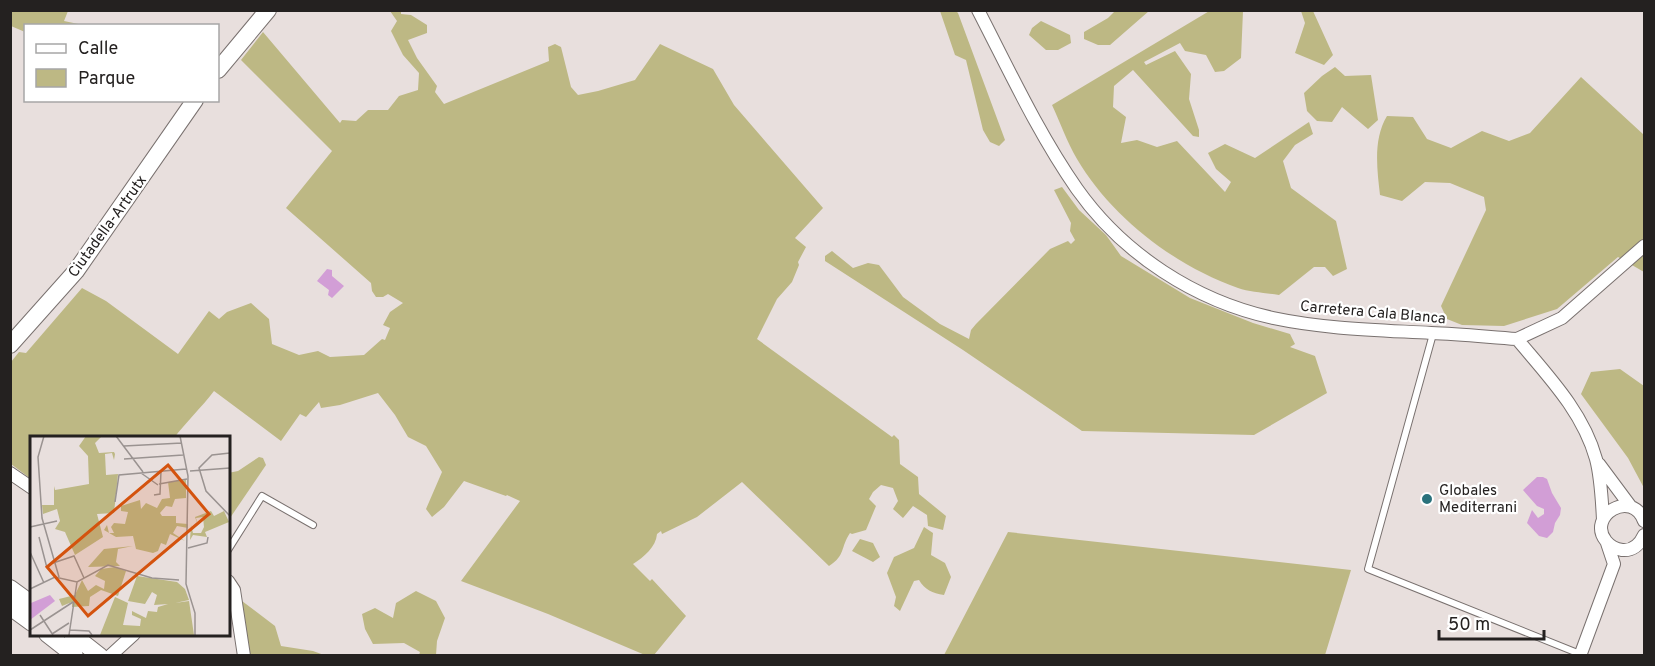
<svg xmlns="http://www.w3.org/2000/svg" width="1655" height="666" viewBox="0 0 1655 666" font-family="Overpass,sans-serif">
<rect width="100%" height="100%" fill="#e8dfdd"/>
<!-- green -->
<path fill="#bdb884" d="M1116,10L1149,11L1110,45H1098L1084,39V32L1108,18Z
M1211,10L1243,11L1241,58L1224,71L1215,72L1206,55L1185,51L1180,43L1144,62L1146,65L1175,51L1191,74L1189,99L1199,130V137L1193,136L1133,70L1114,86L1113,107L1126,117L1121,143L1137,140L1157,147L1177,141L1225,192L1231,182L1216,169L1208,153L1225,144L1255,158L1309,122L1313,134L1295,145L1283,161L1291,188L1336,221L1347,269L1333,276L1325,267H1314L1279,295C1266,293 1250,292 1238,288C1175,266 1111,217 1077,159C1067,142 1060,122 1052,105Z
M10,11H68L64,21L83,25L26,26L25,32L11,26Z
M390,11H401V14L411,15L427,25V33L408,40L417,58L437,86L435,92L444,104L549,61L548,47L555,44L561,47L571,87L578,95L598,91L635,80L660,44L713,69L734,105L823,208L795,238L806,247L798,262L799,265L792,282L777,299L757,339L892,437L894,435L899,440L900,464L918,477L919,494L946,516L943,530L928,526L927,515L913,506L903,518L893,509L898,501L893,488L881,485L873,492L869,499L876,506L866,530L852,534L850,533C840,548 846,555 829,566L742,482L697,517L662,534L661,531L657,534C656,547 644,557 633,564L650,581L652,579L686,616L654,655H645L548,614L461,581L520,501L507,495L506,496L464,481L444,507L432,517L426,509L442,472L426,446L408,437L395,415L378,393L340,405L321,408L319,402L306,417L300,414L281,441L214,391C201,408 187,421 174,438H32L31,479L11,464V362L19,352L26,353L82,288L106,301L178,354L209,311L219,319L227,312L251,303L269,319L272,344L299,355L318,351L330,357L364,355L382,339L385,340L390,328L383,325L390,312L403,303L388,294L383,297H376L372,291L371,283L286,208L332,151L241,60L263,32L340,123L342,120L356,121L368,110H388L399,96L418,90L419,73L403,55L391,31L397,21Z
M940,11H956L958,13L1005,140L999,146L990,142L983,130L966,60L955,55Z
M1301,11H1313L1333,55L1324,65L1295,53L1305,23Z
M1041,21L1070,35L1071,43L1058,50H1046L1029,35L1032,28Z
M1335,67L1345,76L1371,75L1378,120L1368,129L1342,107L1332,122L1317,121L1307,111L1304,93L1322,76Z
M1581,77L1644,135V272L1618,257L1557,309L1504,326L1462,325L1447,319L1441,306L1486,210L1484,197L1450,183L1425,182L1402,201L1380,195C1377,169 1373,139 1387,116L1413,117L1427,139L1451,148L1482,131L1509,141L1530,133Z
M1062,187L1079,210L1106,235L1121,256L1190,298L1253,323L1290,334L1295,344L1290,347L1315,356L1327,393L1254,435L1082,431L963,350L825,261V256L832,251L853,268L868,263L879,265L903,297L940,324L969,339L971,330L976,324L1050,249L1068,241L1071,244L1075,240L1070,231L1071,223L1054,190Z
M1620,369L1644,386V488L1628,458L1581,394L1591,372Z
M259,457L263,458L266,465L230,518L231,527L228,532V473L238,471Z
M924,527L933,533L931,555L945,563L951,577L944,595C932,593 925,590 919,580L914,581L900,611L894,606L896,597L887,573L894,557L914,548Z
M1008,532L1351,570L1325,655H944Z
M860,539L873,543L880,557L873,562L852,551Z
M416,591L436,601L445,618L437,641L436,655H419L420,652L404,643L373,644L365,629L362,614L375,608L393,618L396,603Z
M242,601L275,626L281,646L313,651L324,655H248Z"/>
<!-- water -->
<path fill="#d29ed6" d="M327,269L332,270V276L344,286L332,298L328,295L329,290L317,281Z
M1537,477H1543L1547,479L1552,493L1561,508L1560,515L1555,523L1553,532L1547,538L1539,536L1527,523L1532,510L1538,518L1544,514V509L1537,506L1523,490Z"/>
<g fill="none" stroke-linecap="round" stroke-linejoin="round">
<!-- lane casing -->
<g stroke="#79716f" stroke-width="8">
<path id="lane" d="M1433,334L1368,569L1580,654
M228,550L262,496L313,525"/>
</g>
<!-- street casing -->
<g stroke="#79716f" stroke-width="14">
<path id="street" d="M978,10C1009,70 1038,133 1077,189C1123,254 1195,301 1273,318C1325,329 1378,330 1431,333C1460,334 1488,337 1517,339C1548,376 1583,412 1596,459C1601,478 1602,500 1603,520
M1517,339L1562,318L1644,246
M1599,464L1631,507
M10,473L32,488
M1644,521C1632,488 1586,516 1606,541C1610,546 1616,549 1622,550C1633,551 1640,544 1644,535
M228,581L234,590L244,656
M110,656L134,634
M1580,656L1614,564L1607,543"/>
</g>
<!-- secondary casing -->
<g stroke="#79716f" stroke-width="18">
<path id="secondary" d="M218,70L268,10
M10,345L76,271L195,100
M10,588L32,604
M10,607L32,623
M47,634L75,656
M72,634L100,656"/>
</g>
<!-- lane -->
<use href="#lane" stroke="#fff" stroke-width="6"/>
<!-- street -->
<use href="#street" stroke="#fff" stroke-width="12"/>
<!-- secondary -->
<use href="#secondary" stroke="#fff" stroke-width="16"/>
</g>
<!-- markers -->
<circle fill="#2a727c" stroke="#fff" stroke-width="2" cx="1427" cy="499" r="6"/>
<g text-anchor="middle" stroke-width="4.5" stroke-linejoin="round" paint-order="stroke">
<!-- street labels -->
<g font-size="15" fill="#242120" stroke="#fff">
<text transform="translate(107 226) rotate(-54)" y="5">Ciutadella-Artrutx</text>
<text transform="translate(1373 312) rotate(5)" y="5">Carretera Cala Blanca</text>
</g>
<!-- poi labels -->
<g font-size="15" fill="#242120" stroke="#fff" text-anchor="start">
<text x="1439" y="495">Globales<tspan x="1439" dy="17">Mediterrani</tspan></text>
</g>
</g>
<!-- overview -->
<g transform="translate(30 436)">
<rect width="200" height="200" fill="#e8dfdd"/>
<path d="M56,0H72L65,7L69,17L84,16L85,18L84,24L82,17L75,18L76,39L88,38L84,77L67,78L73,101L45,119L35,96L25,93L30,85L27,73L13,78L12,69H24V50L25,54L59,48L58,20L49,10ZM156,44V62L145,63L142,71L136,70L130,77L132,80H146V87L158,88V92L147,90L143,97L155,105L140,98L136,109L131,107L128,115L123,117L106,113L103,100L86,101L74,94L77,89L79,97H84L81,91L84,87L95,88L98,76L91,75V70L110,64L111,73L116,67L127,72L132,63L140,62L138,46ZM181,75L184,80L194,75L199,86L175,96L177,101L163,99L160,104L161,89L163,97H171L174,91L173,81L166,82L168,89L165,81ZM103,110L88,113L86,126L90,130L58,131L74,113ZM85,131L96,135L88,160L71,154L60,161L59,170L42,171V166L32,170L29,163L45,159L52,144L58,155L66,149L74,153L75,145L65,140L71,133ZM107,140L147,146L155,153L159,164L145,167L159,165L164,199H70L85,161L98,167L93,189L110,190L111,183L102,179V175L116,182L118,175L127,176L128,171L138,168L124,169L127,159L122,156L115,168L98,165Z" fill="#bdb884"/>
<path d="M20,159L25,165L0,184L1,167Z" fill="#d29ed6"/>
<path fill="none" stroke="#9a9391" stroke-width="1.5" d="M14,0L8,21L12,82L29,141M86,0L113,36M150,0L158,40L156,148L165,177V199M94,10L152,7M200,17L182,19L169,32L176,55L200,80M94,23L153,19M160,35L200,32M111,37L128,49M129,48L157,43M124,59L130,58L131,35M85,66L89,39L156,33M0,91L27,85M9,101L17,132M158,112L177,107L178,101M0,116L14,147M23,127L44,120L54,142M0,153L25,141L47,146L78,129L122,142L149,144M10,179L23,199M0,194L43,166M40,194L59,195L62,199M22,198L39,187M39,199L47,146"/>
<path fill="#d4530e" fill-opacity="0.15" stroke="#d4530e" stroke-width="3" d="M138,29L179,78L58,180L17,131Z"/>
<rect width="200" height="200" fill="none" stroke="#242120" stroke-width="3"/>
</g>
<!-- border -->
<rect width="1655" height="666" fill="none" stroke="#242120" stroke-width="24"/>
<!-- legend -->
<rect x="24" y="24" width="195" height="78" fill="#ffffff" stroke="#a7a6a6" stroke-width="1.5"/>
<rect x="36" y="44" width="30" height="9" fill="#ffffff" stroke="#a7a6a6" stroke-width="1.5"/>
<text x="78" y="54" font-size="18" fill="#242120">Calle</text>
<rect x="36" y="69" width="30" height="18" fill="#bdb884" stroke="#a7a6a6" stroke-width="1.5"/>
<text x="78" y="84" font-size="18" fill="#242120">Parque</text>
<!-- scale -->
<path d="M1439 630v9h105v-9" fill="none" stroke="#242120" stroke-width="3"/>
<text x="1448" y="630" font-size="18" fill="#242120" stroke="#ffffff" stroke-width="4.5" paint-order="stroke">50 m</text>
</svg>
